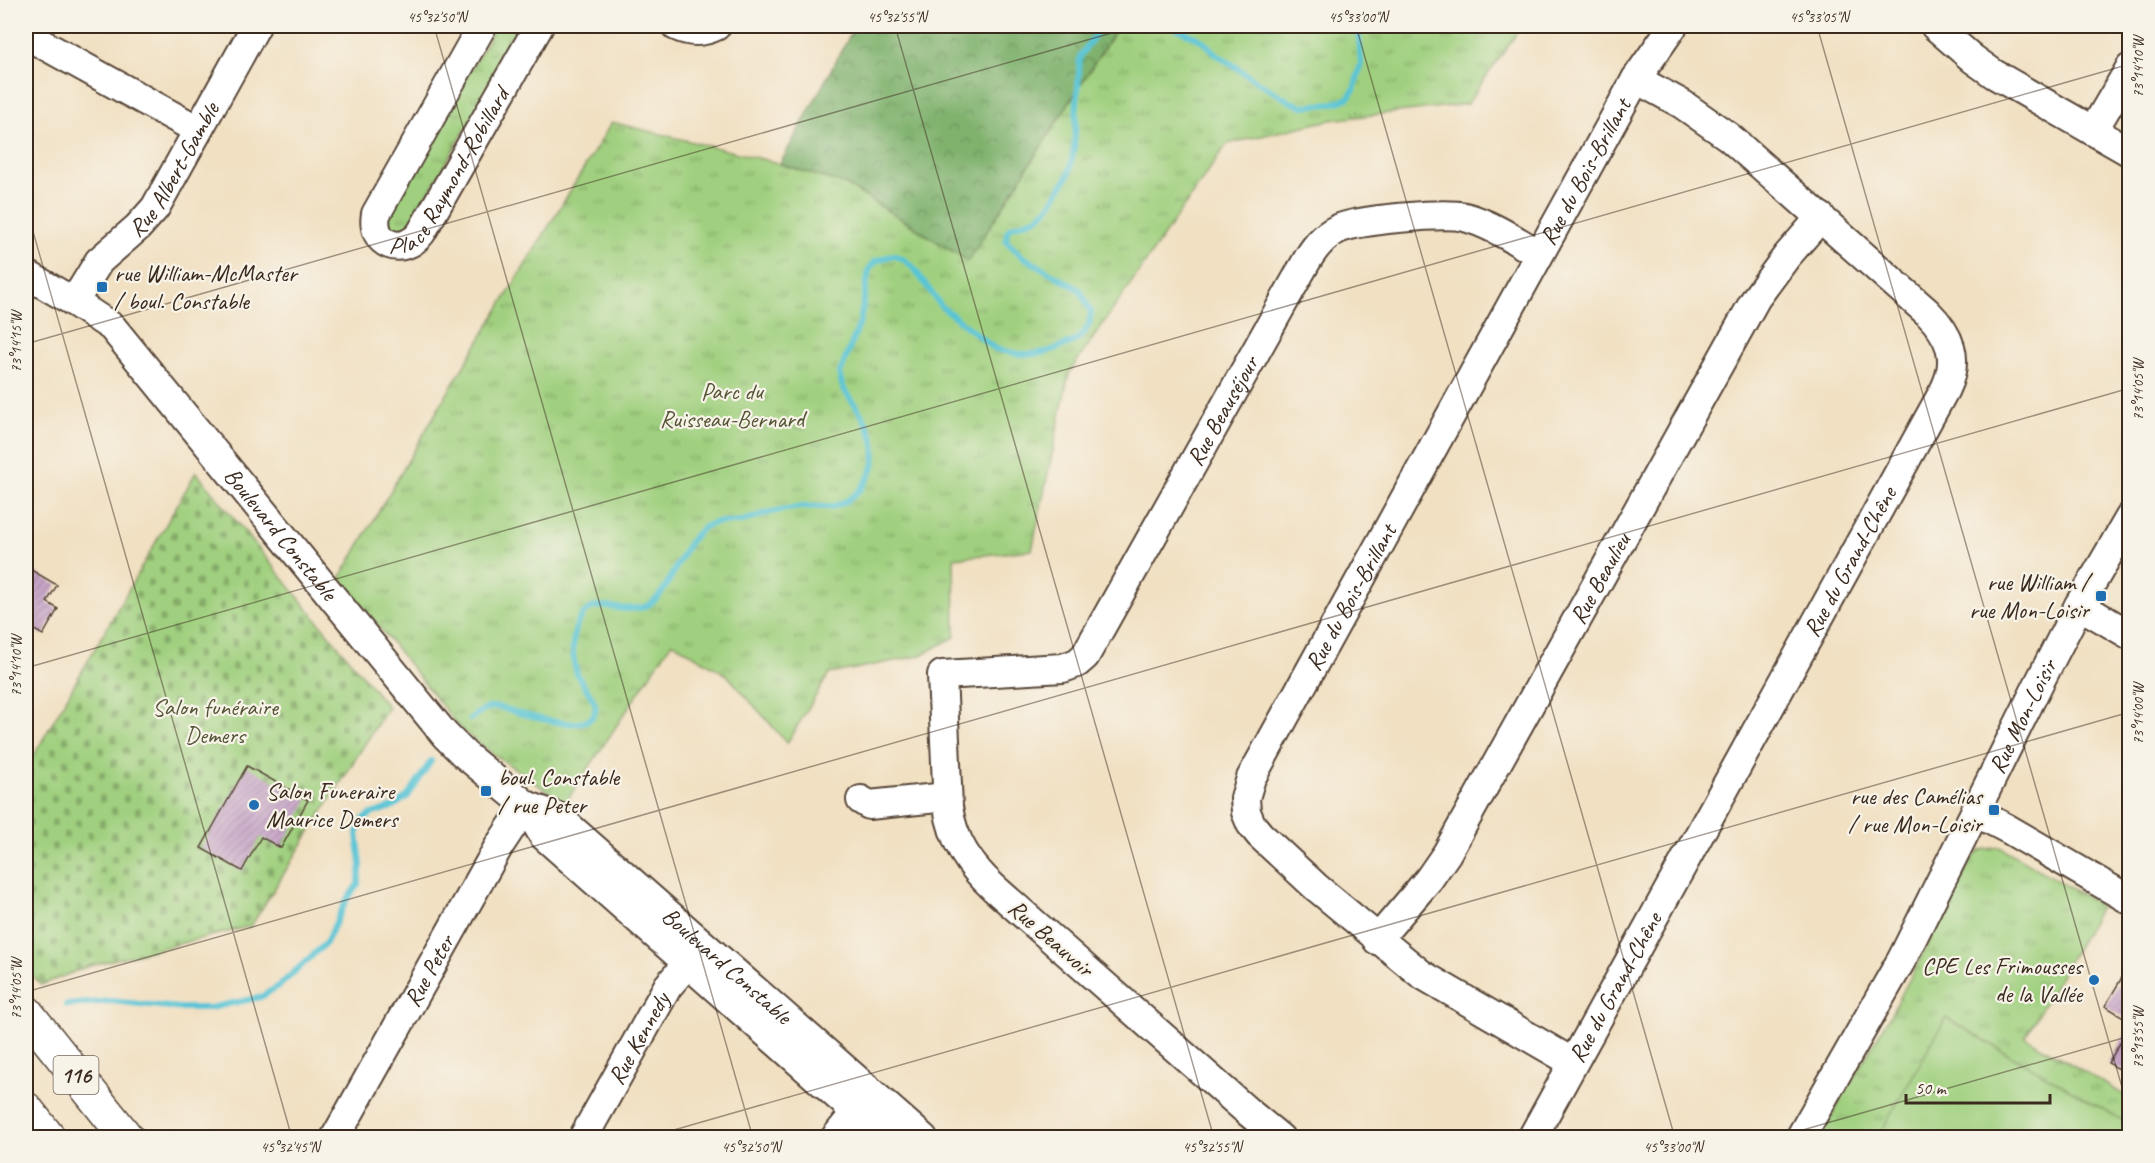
<svg xmlns="http://www.w3.org/2000/svg" width="2155" height="1163" viewBox="0 0 2155 1163" font-family="Caveat,sans-serif">
<defs>
<pattern id="grass-tufts" width="24" height="20" patternUnits="userSpaceOnUse" patternTransform="scale(1.5)"><rect width="24" height="20" fill="#a0d07f"/><path d="M3 7l-1-3M5 7V3M7 7l1-3M15 17l-1-3M17 17v-4M19 17l1-3" fill="none" stroke="#84a967"/></pattern>
<pattern id="forest-crowns" width="20" height="18" patternUnits="userSpaceOnUse" patternTransform="scale(1.5)"><rect width="20" height="18" fill="#80b26e"/><path d="M2 6a3 3 0 1 1 6 0M12 15a3 3 0 1 1 6 0" fill="none" stroke="#6a915a"/></pattern>
<pattern id="cemetery-stones" width="16" height="16" patternUnits="userSpaceOnUse" patternTransform="scale(1.5)"><rect width="16" height="16" fill="#a0d07f"/><path d="M2 7V4a2 2 0 0 1 4 0v3zM10 15v-3a2 2 0 0 1 4 0v3z" fill="#84a967"/></pattern>
<pattern id="building-hatch" width="6" height="6" patternUnits="userSpaceOnUse" patternTransform="scale(1.5)"><rect width="6" height="6" fill="#c6a3c7"/><path d="M-1 1l2-2M0 6l6-6M5 7l2-2" fill="none" stroke="#a285a1"/></pattern>
</defs>
<rect width="100%" height="100%" fill="#f7f3e8"/>
<filter id="ink" filterUnits="userSpaceOnUse"><feTurbulence type="fractalNoise" baseFrequency=".0167" numOctaves="2"/><feDisplacementMap in="SourceGraphic" scale="12" xChannelSelector="R" yChannelSelector="G"/><feConvolveMatrix kernelMatrix="1 2 1 2 8 2 1 2 1" color-interpolation-filters="sRGB"/></filter>
<filter id="wash" filterUnits="userSpaceOnUse"><feTurbulence type="fractalNoise" baseFrequency=".008" numOctaves="4" result="noise"/><feDisplacementMap in="SourceGraphic" scale="24" xChannelSelector="R" yChannelSelector="G"/><feGaussianBlur stdDeviation="1.35" result="paint"/><feColorMatrix in="noise" values="0 0 0 0 0 0 0 0 0 0 0 0 0 0 0 0 0 1.4 0 .05"/><feComposite in="paint" operator="in"/></filter>
<g filter="url(#wash)">
<rect width="100%" height="100%" fill="#f1e0c2"/>
<!-- grass -->
<path fill="url(#grass-tufts)" stroke="#6e7d4e" stroke-width="1.5" d="M496,26H525L404,235L389,230L388,217Z
M1118,26H1522L1467,104L1330,120L1227,144L1069,373L1032,550L954,558L955,637L919,656L829,674L787,743L727,675L672,642L564,805C531,777 492,756 459,727L340,578L444,399L612,122L774,162L847,185L968,261Z
M2000,847L2101,906L2025,1037L2129,1098V1137L1819,1138L1896,1005L1972,859L1981,850Z"/>
<!-- forest -->
<path fill="url(#forest-crowns)" stroke="#5e6e46" stroke-width="1.5" d="M855,26H1118L968,261L847,185L780,164Z"/>
<!-- cemetery -->
<path fill="url(#cemetery-stones)" stroke="#6e7d4e" stroke-width="1.5" d="M196,472L388,707L251,926L89,966L41,985L26,968V769Z"/>
<!-- pitch -->
<path fill="#a0d07f" stroke="#6e7d4e" stroke-width="1.5" d="M1946,1018L2129,1124V1130L2125,1137H1878Z"/>
<g fill="none" stroke-linecap="round" stroke-linejoin="round">
<!-- stream -->
<path stroke="#59c4d5" stroke-width="6" d="M1172,26L1203,41L1215,53L1259,83L1291,102L1302,106L1330,104L1341,101L1348,98L1354,90L1361,63L1358,26
M470,719C476,714 486,707 494,707C499,706 507,710 512,711C528,716 581,732 592,717C595,714 596,709 595,704C592,694 583,686 578,676C569,655 570,609 599,606C613,607 631,611 644,607C674,596 680,534 711,524C721,520 732,523 742,521C750,520 757,516 764,514C775,511 788,508 800,507C808,506 818,507 827,507C847,506 863,490 871,472C881,449 869,424 855,405C847,394 840,387 840,373L860,322L869,269L876,261L893,255L903,259L913,267L941,306L995,349L1019,354H1034L1047,352L1075,341L1084,333L1089,324L1091,312L1080,290L1023,257L1006,241L1007,232L1011,227L1037,218L1050,206L1069,174L1074,148L1080,56L1097,32L1108,26
M66,1005L111,1001L179,1008H210L261,997L280,985L326,943L346,901L358,884L361,865L357,834L360,822L371,814L392,807L408,796L431,761"/>
</g>
<g id="blocks">
<!-- building -->
<path fill="url(#building-hatch)" d="M26,567L57,585L47,602L58,609L43,635L26,625Z
M247,766L308,800L281,848L261,837L242,871L201,848Z
M2130,964V1021L2105,1006Z
M2130,1027V1075L2108,1063Z"/>
</g>
</g>
<g filter="url(#ink)">
<use href="#blocks" fill-opacity="0" stroke="#564537" stroke-width="1.5"/>
<g fill="none" stroke-linecap="round" stroke-linejoin="round">
<!-- minor casing -->
<g stroke="#564537" stroke-width="32">
<g id="minor">
<path id="s1" d="M482,26L376,214C370,245 403,257 421,233L539,26"/>
<path d="M676,26C690,33 702,33 716,26"/>
<path d="M1935,26L1973,59L1994,74L2130,152"/>
<path d="M26,35L198,130"/>
<path d="M2093,131L2130,68"/>
<path id="s2" d="M26,274L74,302L112,327L445,735L464,754L526,805L558,817L923,1138"/>
<path id="s3" d="M74,302L99,261L138,227L155,208L256,26"/>
<path d="M2079,605L2130,635"/>
<path d="M861,800L869,805L947,797"/>
<path d="M526,805L543,835L885,1138"/>
<path d="M1975,812L2008,829L2130,900"/>
<path id="s4" d="M1377,940L1429,879L1447,853L1756,298L1787,256L1821,217"/>
<path id="s5" d="M1572,1062L1421,974L1316,887L1260,835L1251,824L1246,812L1245,798L1251,778L1636,79L1673,26"/>
<path id="s6" d="M335,1138L499,846L526,805"/>
<path id="s7" d="M583,1138L668,986L700,949"/>
<path d="M835,1138L856,1112"/>
<path id="s8" d="M1280,1138L1247,1111L994,888C969,865 953,841 948,807L942,675L1063,668L1077,663L1085,656L1306,262C1314,248 1323,236 1338,229C1357,220 1444,212 1465,217C1491,224 1516,241 1539,254"/>
<path id="s9" d="M1532,1138L1945,389C1960,358 1950,335 1927,312L1729,137L1682,104L1636,79"/>
<path id="s10" d="M1800,1138L1902,959L2039,683L2079,605L2130,517"/>
</g>
</g>
<!-- major casing -->
<g stroke="#564537" stroke-width="36">
<path id="major" d="M26,1012L127,1138
M26,1109L49,1138"/>
</g>
<!-- minor -->
<use href="#minor" stroke="#fff" stroke-width="28"/>
<!-- major -->
<use href="#major" stroke="#fff" stroke-width="33"/>
</g>
</g>
<!-- ticks -->
<path fill="none" stroke="#3b2a1e" stroke-width="1.5" stroke-opacity="0.45" d="M434,26L753,1138M895,26L1214,1138M1356,26L1675,1138M1817,26L2130,1115M26,207L292,1138M26,344L1136,26M26,668L2130,64M26,992L2130,388M646,1138L2130,712M1775,1138L2130,1036"/>
<!-- markers -->
<g fill="#1f6fb2" stroke="#f7f3e8" stroke-width="2">
<rect x="96" y="281" width="12" height="12" rx="3"/>
<rect x="2095" y="590" width="12" height="12" rx="3"/>
<rect x="480" y="785" width="12" height="12" rx="3"/>
<circle cx="254" cy="805" r="6"/>
<rect x="1988" y="804" width="12" height="12" rx="3"/>
<circle cx="2094" cy="980" r="6"/>
</g>
<g text-anchor="middle" stroke-width="4.5" stroke-linejoin="round" paint-order="stroke">
<!-- shield labels -->
<rect fill="#f7f3e8" stroke="#73665b" stroke-width="1.5" x="53.5" y="1056" width="45" height="38" rx="4.5"/>
<g font-size="22" font-weight="bold" fill="#3b2a1e">
<text x="76" y="1083">116</text>
</g>
<!-- street labels -->
<g font-size="24" fill="#3b2a1e" stroke="#f7f3e8">
<text dy="8" stroke="none"><textPath href="#s1" startOffset="352">Place Raymond-Robillard</textPath></text>
<text dy="8" stroke="none"><textPath href="#s3" startOffset="168">Rue Albert-Gamble</textPath></text>
<text dy="8" stroke="none"><textPath href="#s5" startOffset="1142">Rue du Bois-Brillant</textPath></text>
<text dy="8" stroke="none"><textPath href="#s8" startOffset="1035">Rue Beauséjour</textPath></text>
<text dy="8" stroke="none"><textPath href="#s2" startOffset="368">Boulevard Constable</textPath></text>
<text dy="8" stroke="none"><textPath href="#s9" startOffset="658">Rue du Grand-Chêne</textPath></text>
<text dy="8" stroke="none"><textPath href="#s4" startOffset="426">Rue Beaulieu</textPath></text>
<text dy="8" stroke="none"><textPath href="#s5" startOffset="656">Rue du Bois-Brillant</textPath></text>
<text dy="8" stroke="none"><textPath href="#s10" startOffset="477">Rue Mon-Loisir</textPath></text>
<text transform="translate(1051 938) rotate(41)" y="8">Rue Beauvoir</text>
<text dy="8" stroke="none"><textPath href="#s2" startOffset="994">Boulevard Constable</textPath></text>
<text dy="8" stroke="none"><textPath href="#s6" startOffset="192">Rue Peter</textPath></text>
<text dy="8" stroke="none"><textPath href="#s9" startOffset="172">Rue du Grand-Chêne</textPath></text>
<text dy="8" stroke="none"><textPath href="#s7" startOffset="114">Rue Kennedy</textPath></text>
</g>
<!-- poi labels -->
<g font-size="24" fill="#3b2a1e" stroke="#f7f3e8" text-anchor="start">
<text x="114" y="281">rue William-McMaster<tspan x="114" dy="28">/ boul. Constable</tspan></text>
<text x="2089" y="590" text-anchor="end">rue William /<tspan x="2089" dy="28">rue Mon-Loisir</tspan></text>
<text x="498" y="785">boul. Constable<tspan x="498" dy="28">/ rue Peter</tspan></text>
<text x="266" y="799">Salon Funeraire<tspan x="266" dy="28">Maurice Demers</tspan></text>
<text x="1982" y="804" text-anchor="end">rue des Camélias<tspan x="1982" dy="28">/ rue Mon-Loisir</tspan></text>
<text x="2082" y="974" text-anchor="end">CPE Les Frimousses<tspan x="2082" dy="28">de la Vallée</tspan></text>
</g>
<!-- park labels -->
<g font-size="24" fill="#545436" stroke="#f7f3e8">
<text x="732" y="399">Parc du<tspan x="732" dy="28">Ruisseau-Bernard</tspan></text>
<text x="215" y="715">Salon funéraire<tspan x="215" dy="28">Demers</tspan></text>
</g>
</g>
<!-- margin -->
<rect width="2155" height="1163" fill="none" stroke="#f7f3e8" stroke-width="66"/>
<!-- scale -->
<path d="M1906 1094v9h144v-9" fill="none" stroke="#3b2a1e" stroke-width="3"/>
<text x="1915" y="1094" font-size="18" fill="#3b2a1e" stroke="#f7f3e8" stroke-width="4.5" paint-order="stroke">50 m</text>
<rect x="33" y="33" width="2089" height="1097" fill="none" stroke="#3b2a1e" stroke-width="2"/>
<g font-size="15" text-anchor="middle" fill="#3b2a1e">
<text x="437" y="22">45°32'50"N</text>
<text x="897" y="22">45°32'55"N</text>
<text x="1358" y="22">45°33'00"N</text>
<text x="1819" y="22">45°33'05"N</text>
<text transform="translate(2138 67) rotate(-90)" y="5">73°14'10"W</text>
<text transform="translate(16 342) rotate(-90)" y="5">73°14'15"W</text>
<text transform="translate(2138 390) rotate(-90)" y="5">73°14'05"W</text>
<text transform="translate(16 666) rotate(-90)" y="5">73°14'10"W</text>
<text transform="translate(2138 714) rotate(-90)" y="5">73°14'00"W</text>
<text transform="translate(16 989) rotate(-90)" y="5">73°14'05"W</text>
<text transform="translate(2138 1038) rotate(-90)" y="5">73°13'55"W</text>
<text x="290" y="1152">45°32'45"N</text>
<text x="751" y="1152">45°32'50"N</text>
<text x="1212" y="1152">45°32'55"N</text>
<text x="1673" y="1152">45°33'00"N</text>
</g>
</svg>
